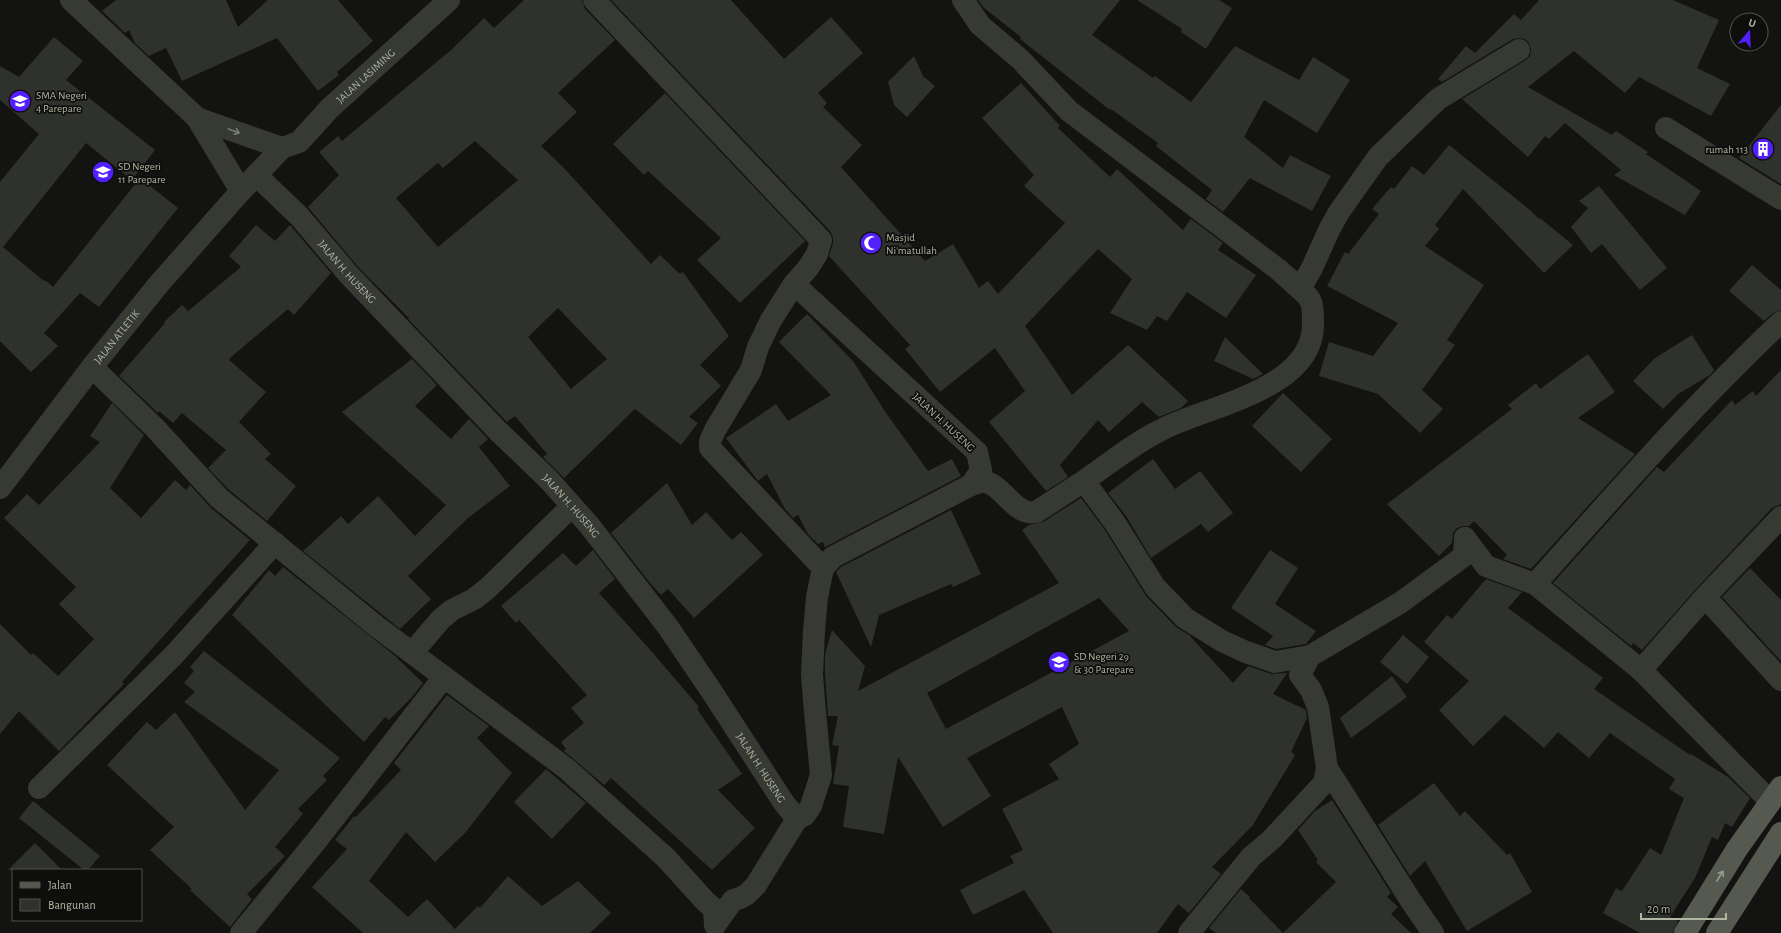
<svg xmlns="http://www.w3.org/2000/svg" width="1781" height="933" viewBox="0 0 1781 933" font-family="'Alegreya Sans',sans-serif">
<rect width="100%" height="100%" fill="#131412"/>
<!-- building -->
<path fill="#2e312c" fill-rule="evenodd" d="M116,0H226L238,27L268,0H338L373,41L337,72L339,75L318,91L277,38L182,81L166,48L149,56L135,43L129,30L125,33L102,11Z
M524,0H582L585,9L615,40L558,93L577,112L541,146L564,168L651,264L660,255L680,274L683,272L729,336L700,365L721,386L689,417L698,423L681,445L635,409L564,478L543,457L547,454L515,416L507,422L408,319L409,318L358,267L308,207L339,175L319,152L338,136L342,141L451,50L484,18L494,28ZM475,141L518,180L438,247L396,198L438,163L443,168ZM558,308L607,359L571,389L528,337Z
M611,0H731L784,59L831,17L863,53L818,93L827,103L823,107L862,145L841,167L925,261L953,244L979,288L988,281L998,294L1065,223L1024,186L1034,175L982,118L1021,83L1060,126L1058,128L1110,177L1117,169L1183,230L1191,219L1223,243L1218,250L1256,275L1226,318L1187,292L1167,321L1157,316L1147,330L1110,313L1132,279L1098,249L1025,326L1072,395L1128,345L1188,401L1181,408L1159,417L1142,402L1109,432L1098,420L1060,465L1068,477L1046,491L989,422L1025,391L995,348L940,392L905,349L910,345L829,256L833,243V237L830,231Z
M978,0H1120L1092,35L1153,78L1155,76L1191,102L1235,46L1299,80L1313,57L1350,80L1317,133L1264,100L1244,137L1283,168L1290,155L1331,176L1312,211L1250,178L1223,212L1206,199L1212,190L1156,146L1158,143L1111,109L1110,110L1020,39L1021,37L983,7Z
M1137,0H1219L1232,8L1206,49L1181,32L1182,29Z
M1539,0H1673L1719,20L1697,68L1730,84L1711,116L1639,77L1625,93L1574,51L1528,87L1612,135L1616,131L1648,152L1646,154L1701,191L1685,215L1614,175L1621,170L1565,123L1549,139L1545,136L1528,157L1462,99L1526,60L1530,56L1531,49L1529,43L1525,39L1519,38L1513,39L1442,82L1438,79L1466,46L1475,53L1514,14L1521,20Z
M54,37L83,61L66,80L155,150L132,180L86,143L3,247L44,281L45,280L53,287L140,178L178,208L99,307L80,293L44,333L58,346L31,372L0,341V182L39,134L0,100V66L19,77Z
M914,56L923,76L935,86L907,117L894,105L888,82Z
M665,93L805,241L740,303L697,260L721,238L648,171L644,175L613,144Z
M1781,105V184L1739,158Z
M1449,145L1530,210L1539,219L1540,218L1573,245L1544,273L1463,189L1435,225L1439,229L1425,246L1484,285L1447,340L1455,345L1422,390L1443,409L1420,433L1378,394L1319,376L1329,342L1373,356L1398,323L1327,286L1345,252L1348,254L1379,214L1372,209L1391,187L1394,189L1412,166L1424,175Z
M1599,186L1667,268L1640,290L1602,244L1591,253L1571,227L1588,208L1579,201Z
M256,225L275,241L290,225L331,273L294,315L288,309L231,357L229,360L266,392L239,422L271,454L265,459L296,486L267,521L228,489L208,468L226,450L182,413L173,423L159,411L158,413L119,376L165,323L164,322L182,305L188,311L241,267L229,256Z
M1752,265L1781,290V310L1773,313L1764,321L1729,291Z
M807,314L853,361L886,413L928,471L952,459L961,476L825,547L823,542L818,544L808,534L798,515L793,518L785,509L767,474L758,481L726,438L776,404L788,421L831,395L779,342Z
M1692,335L1714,370L1710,375L1678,394L1663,409L1633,381L1655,358Z
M1225,337L1263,374L1253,379L1214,361Z
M1588,354L1615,392L1578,418L1635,454L1531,569L1503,559L1507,555L1474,521L1469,526H1463L1457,528L1453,533L1452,543L1439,556L1387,504L1512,409L1508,405L1536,383L1540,389Z
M412,359L437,385L415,406L451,439L469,419L488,439L479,447L510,486L468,518L408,576L431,599L400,629L303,551L341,516L348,524L378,496L415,536L446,505L342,412Z
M1781,370V504L1772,508L1696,589L1642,650L1633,643L1631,646L1553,583L1657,467L1664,472L1732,400L1735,405L1753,391L1756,396Z
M1283,393L1332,439L1301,472L1252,426Z
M112,403L144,435L110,488L141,518L175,480L186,490L190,485L211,508L250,540L122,682L124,684L59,751L19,711L0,734V624L31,655L33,653L58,676L94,639L59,604L76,587L4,518L27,494L39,505L100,442L90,436Z
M1153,459L1175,489L1200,471L1233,513L1208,532L1201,524L1151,558L1126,516L1108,493Z
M667,483L692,525L706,512L732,540L741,532L763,555L694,618L668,589L661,595L650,583L611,533Z
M1081,498L1105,530L1146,596L1176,627L1189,635L1233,683L1248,666L1271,674L1287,673L1273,694L1306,710L1307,718L1291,752L1295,755L1253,825L1212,867L1221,874L1189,913L1178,904L1157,933H1053L1024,890L973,915L960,890L1014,863L1010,856L1023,850L1002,809L1059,779L1049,764L1079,744L1062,707L967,758L991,796L943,827L898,757L884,834L843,827L849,786L833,784L839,746L832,745L838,716H828L825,674V654L832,630L865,666L858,691L1059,583L1022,530L1029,525L1043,522ZM1099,598L1129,631L946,729L927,693Z
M951,510L981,574L953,587L951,584L879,615L871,647L836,572L841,567Z
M593,550L615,579L599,593L653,653L699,707L697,709L742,774L718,790L755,828L712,870L611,778L604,785L564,751L566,749L561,742L584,723L571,708L587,695L519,620L516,623L501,606L563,553L576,566Z
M1270,550L1298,568L1275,604L1316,631L1306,644L1276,649L1265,645L1273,636L1231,608Z
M283,567L394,655L423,683L412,697L389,720L385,717L364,742L232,615L269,570L275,576Z
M1750,568L1781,600V661L1722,597Z
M1486,579L1522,592L1508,608L1603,678L1594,689L1690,755L1691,754L1728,777L1750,798L1732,827L1725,823L1718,840L1712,837L1695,878L1670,917L1678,921L1673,933H1640L1603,913L1616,888L1622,891L1650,848L1661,855L1684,798L1669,789L1675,779L1610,733L1589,758L1558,732L1544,748L1505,715L1473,746L1439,710L1469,681L1424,642L1447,615L1452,619Z
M1403,635L1429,657L1407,684L1380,662Z
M204,651L340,758L323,776L327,780L298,809L303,814L275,847L285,856L247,894L252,899L230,927L190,890L192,889L150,850L174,827L107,765L147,722L156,730L175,712L245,810L279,770L184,702L195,692L184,683L194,671L190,667Z
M1392,676L1407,697L1351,738L1340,718Z
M447,695L489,726L477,738L512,773L465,833L435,862L406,832L369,881L408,917L427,899L455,929L478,906L480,908L508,876L542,906L578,881L611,913L590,933H363L312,887L347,849L335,840L354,816L356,817L401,770L394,763Z
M546,769L586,803L552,839L514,802Z
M1434,783L1460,816L1465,811L1507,855L1510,853L1532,892L1467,931L1425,861L1410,876L1378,825Z
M1332,800L1391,893L1387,897L1398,907L1391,914L1411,933H1283L1336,882L1316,862L1318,860L1298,830L1315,811Z
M33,801L100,856L88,870H84L19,818Z
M35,843L62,870H8Z
M1241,889L1250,897L1249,898L1283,933H1216L1209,928Z"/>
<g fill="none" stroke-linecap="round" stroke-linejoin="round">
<!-- minor -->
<g stroke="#373933" stroke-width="22">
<path d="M71,0L197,118L241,191"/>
<path d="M594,0L821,240L817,254L808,268L794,284L771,320L758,347L751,370L715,430L710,441V448L823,568"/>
<path d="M963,0L980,25L1021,60L1069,111L1279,270L1300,289L1312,268L1329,230L1339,212L1378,157L1438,99L1519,50"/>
<path d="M197,118L282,148"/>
<path d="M1666,128L1781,199"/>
<path id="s1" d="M256,175L299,216L349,275L498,431L549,480L589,525L668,627L712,692L784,803L797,819L805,815L811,806L821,775L814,701L812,674L814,631L817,597L823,568L833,557L971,485L981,470L977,452L794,284"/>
<path d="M92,367L155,428L219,498L376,626L567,769L666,858L705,901L714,909L715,925"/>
<path d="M1084,481C1110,463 1134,443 1163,429C1208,406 1314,389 1313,324C1313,307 1314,300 1300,289"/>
<path d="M971,485C975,484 979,482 983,482C1001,481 1014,517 1036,512L1084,481L1115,523L1155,587L1185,618L1222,641L1246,652L1275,662L1310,656L1400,603L1464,556L1465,538"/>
<path id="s2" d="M0,488L92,367L158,285L241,191L282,148L299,142L329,109L449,0"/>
<path d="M1465,538L1486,566L1535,584L1641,670L1770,801"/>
<path d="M1535,584C1615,495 1694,404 1781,322"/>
<path d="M1705,597L1781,517"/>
<path d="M412,653L441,619L452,610L474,599L488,588L572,506"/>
<path d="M1310,656L1300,675L1311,690L1318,707L1327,768L1411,901L1433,933"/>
<path d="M1641,670L1705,597L1781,680"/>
<path d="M39,788L173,656L275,543"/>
<path d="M715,925L733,900C744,898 749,893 756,885L797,819"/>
<path d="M241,933L317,840L444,677"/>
<path d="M1189,933L1251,857L1272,839L1324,783L1327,768"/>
</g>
<!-- major -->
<path stroke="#55594f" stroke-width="22" d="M1685,933L1737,849L1781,787
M1717,933L1781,833"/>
</g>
<!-- one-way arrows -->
<defs><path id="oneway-shaft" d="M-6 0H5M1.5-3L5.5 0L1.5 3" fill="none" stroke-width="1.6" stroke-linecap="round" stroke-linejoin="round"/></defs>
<use stroke="#7a7e70" href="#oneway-shaft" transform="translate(234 131) rotate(20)"/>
<use stroke="#9a9f8d" href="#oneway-shaft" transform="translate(1720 876) rotate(-58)"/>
<!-- icons -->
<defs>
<g id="school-disc" transform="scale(1.15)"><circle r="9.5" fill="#541fff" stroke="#0e0f0d"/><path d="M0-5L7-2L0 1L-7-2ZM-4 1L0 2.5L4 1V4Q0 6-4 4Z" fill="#fff"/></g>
<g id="building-disc" transform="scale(1.15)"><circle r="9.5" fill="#541fff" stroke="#0e0f0d"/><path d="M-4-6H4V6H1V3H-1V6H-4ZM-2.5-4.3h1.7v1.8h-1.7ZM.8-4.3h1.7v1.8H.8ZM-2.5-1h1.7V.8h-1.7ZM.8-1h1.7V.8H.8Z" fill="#fff"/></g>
<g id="mosque-disc" transform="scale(1.15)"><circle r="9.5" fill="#541fff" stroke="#0e0f0d"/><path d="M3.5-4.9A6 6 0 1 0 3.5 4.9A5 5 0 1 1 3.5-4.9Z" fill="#fff"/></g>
</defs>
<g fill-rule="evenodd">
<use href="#school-disc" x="20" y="101"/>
<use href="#building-disc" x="1763" y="149"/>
<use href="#school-disc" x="103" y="172"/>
<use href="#mosque-disc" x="871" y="243"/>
<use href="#school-disc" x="1059" y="662"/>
</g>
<g text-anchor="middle" stroke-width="3.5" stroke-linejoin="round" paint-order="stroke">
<!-- street labels -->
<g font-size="11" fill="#b1b6a2" stroke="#0e0f0d">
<text dy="4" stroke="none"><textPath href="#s2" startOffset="554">JALAN LASIMING</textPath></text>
<text dy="4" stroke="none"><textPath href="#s1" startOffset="133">JALAN H. HUSENG</textPath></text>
<text dy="4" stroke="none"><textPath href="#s2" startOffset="191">JALAN ATLETIK</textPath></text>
<text transform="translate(944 422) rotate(43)" y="4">JALAN H. HUSENG</text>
<text dy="4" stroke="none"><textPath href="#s1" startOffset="457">JALAN H. HUSENG</textPath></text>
<text dy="4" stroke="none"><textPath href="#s1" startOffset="781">JALAN H. HUSENG</textPath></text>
</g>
<!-- poi labels -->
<g font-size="11" fill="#b1b6a2" stroke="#0e0f0d" text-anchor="start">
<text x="36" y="99">SMA Negeri<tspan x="36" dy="13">4 Parepare</tspan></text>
<text x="1748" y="153" text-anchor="end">rumah 113</text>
<text x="118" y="170">SD Negeri<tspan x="118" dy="13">11 Parepare</tspan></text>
<text x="886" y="241">Masjid<tspan x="886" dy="13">Ni'matullah</tspan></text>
<text x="1074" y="660">SD Negeri 29<tspan x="1074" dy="13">&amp; 30 Parepare</tspan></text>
</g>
</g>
<!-- legend -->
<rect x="12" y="869" width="130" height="52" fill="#0e0f0d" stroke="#4f5249"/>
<rect x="20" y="882" width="20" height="6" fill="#55594f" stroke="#4f5249"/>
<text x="48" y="889" font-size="12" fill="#b1b6a2">Jalan</text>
<rect x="20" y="899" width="20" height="12" fill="#2e312c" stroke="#4f5249"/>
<text x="48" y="909" font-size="12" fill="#b1b6a2">Bangunan</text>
<!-- north arrow -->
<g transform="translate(1749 32) rotate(19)"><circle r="19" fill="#0e0f0d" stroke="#4f5249"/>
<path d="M0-3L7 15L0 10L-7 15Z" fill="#541fff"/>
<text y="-6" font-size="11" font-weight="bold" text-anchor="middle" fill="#b1b6a2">U</text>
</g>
<!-- scale -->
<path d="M1641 913v6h85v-6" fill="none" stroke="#b1b6a2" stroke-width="2"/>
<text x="1647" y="913" font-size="12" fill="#b1b6a2" stroke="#0e0f0d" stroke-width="3" paint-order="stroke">20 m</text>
</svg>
